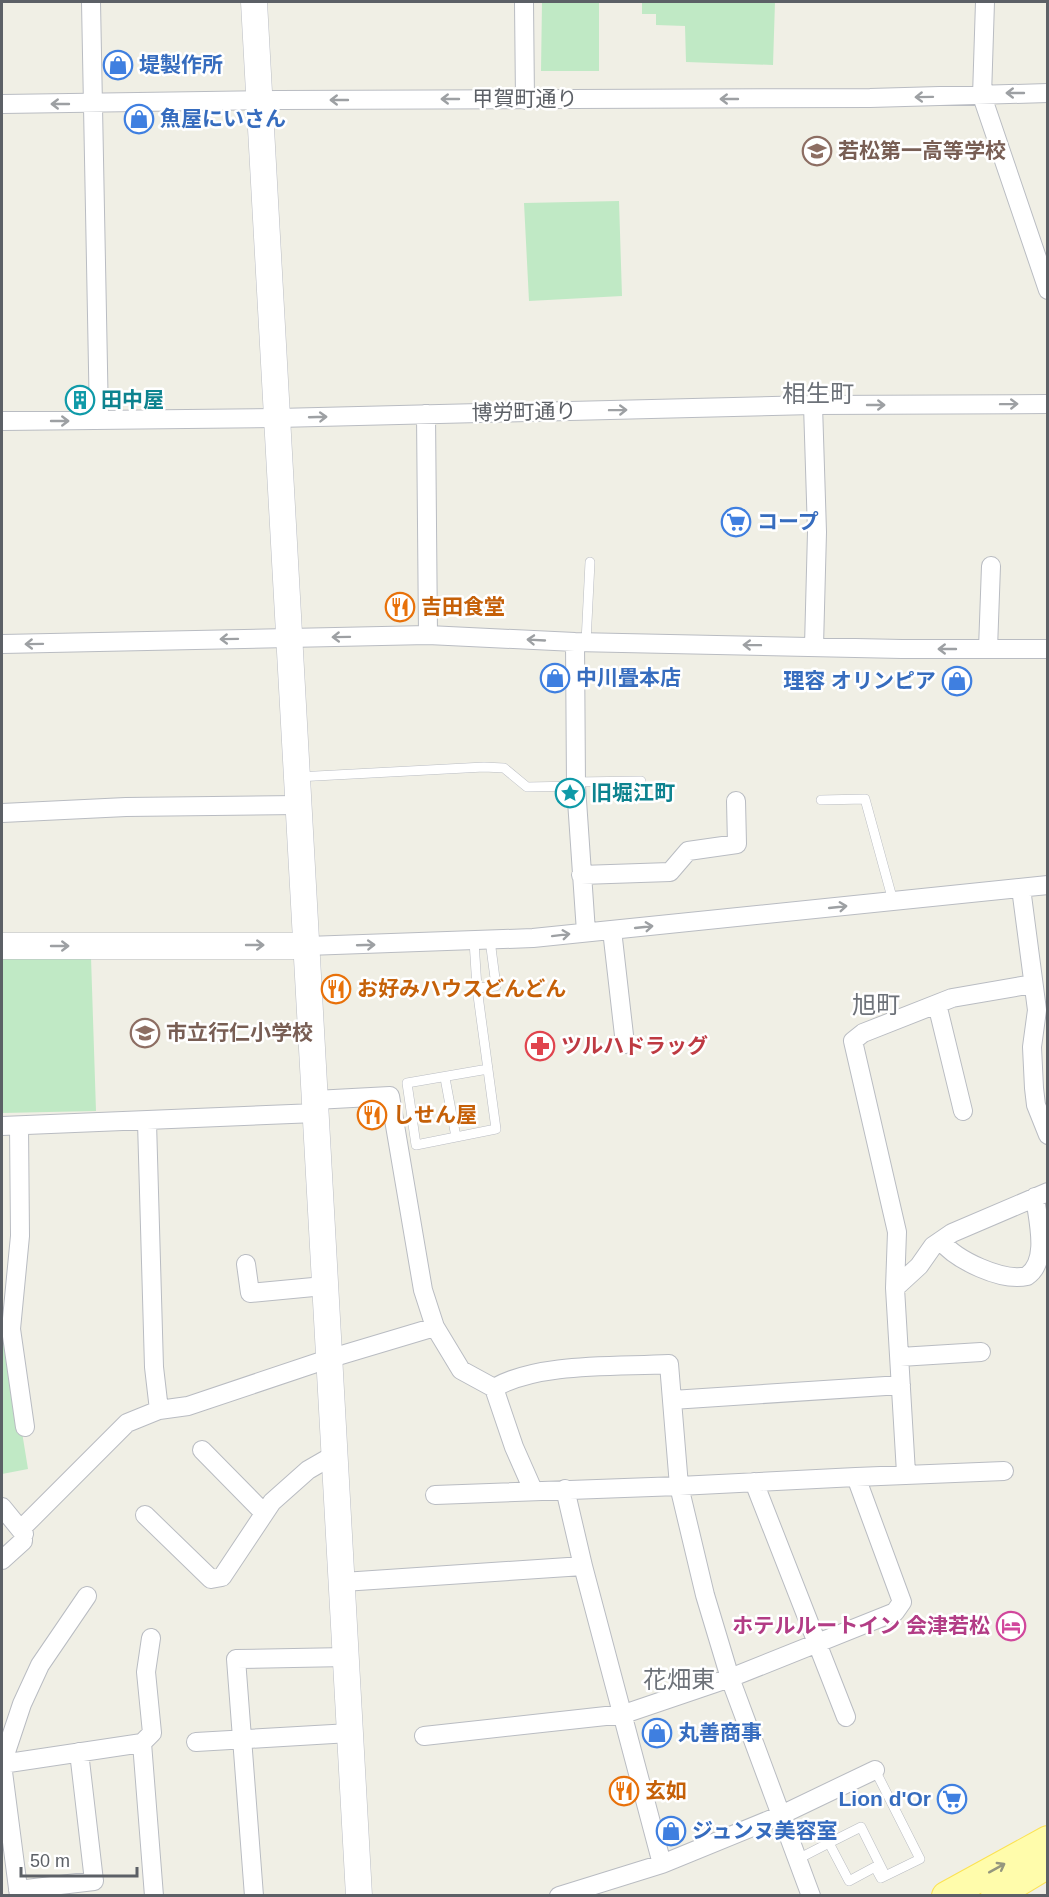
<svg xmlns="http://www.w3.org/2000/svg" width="1049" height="1897" viewBox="0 0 1049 1897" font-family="Arial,'Noto Sans JP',sans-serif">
<rect width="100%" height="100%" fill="#f0efe5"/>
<!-- green -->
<path fill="#c0e9c5" d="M542,2H599V71H541Z
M642,2H775L773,65L686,62L685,26L656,25V14H642Z
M619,201L622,296L529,301L524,203Z
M91,957L96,1111L2,1113V959Z
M2,1309L28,1469L2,1474Z"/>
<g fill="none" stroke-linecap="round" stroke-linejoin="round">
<!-- lane casing -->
<g stroke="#b9bcc2" stroke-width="10">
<path id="lane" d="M586,642L590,562
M297,777L484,767L504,768L527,787L576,786
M576,782L641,781
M821,800L865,799L893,901
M474,941L477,988
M488,1069L407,1083L416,1145L496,1129L477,988L496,986L490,940
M445,1078L456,1137
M829,1843L861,1827L883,1871
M796,1860L829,1843L849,1881L875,1867L881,1878L920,1859L875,1770"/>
</g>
<!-- street casing -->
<g stroke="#b9bcc2" stroke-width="20">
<path id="street" d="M91,2L99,420
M985,2L982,96L1048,290
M524,3L525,100
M2,104L279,100L870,98L1048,93
M813,405L817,532L814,646
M426,414L428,635
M2,421L278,418L813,405L1048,404
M575,642L576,786L586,932
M2,644L428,635L575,642L902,649H1048
M988,649L991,566
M2,813L126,807L299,805
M581,875L670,872L688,851L737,844L736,801
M1021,888L1037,1010L1032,1047L1034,1088L1036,1105L1048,1135
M612,930L625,1044
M307,946L533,938L1048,885
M937,1004L963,1111
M315,1100L390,1096L423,1290L435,1327L461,1370L494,1388L514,1447L533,1490
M2,1126L316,1113
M19,1126L20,1236L11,1329L25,1427
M941,1241C956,1260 1002,1282 1027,1276C1049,1261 1038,1221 1035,1197
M246,1264L250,1293L324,1286
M895,1288L919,1266L933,1246L952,1233L1048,1192
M900,1357L981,1352
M672,1400L901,1385
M159,1410L188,1406L328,1359L435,1327
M202,1450L264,1513
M906,1473L895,1288L897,1232L853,1041L863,1033L952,998L1033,984
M856,1477L1004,1471
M754,1482L846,1717
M565,1489L583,1566
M435,1495L679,1486L669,1364C617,1367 539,1362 494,1388
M2,1507L24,1534
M145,1515L211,1579L222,1577L272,1502L308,1470L334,1455
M2,1560L23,1541V1527L127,1423L159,1410L154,1367L147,1122
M343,1582L583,1566L662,1864L559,1896
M424,1736L624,1714L730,1678L895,1612L902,1602L856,1477L679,1486L705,1595L730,1678L811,1896
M196,1742L350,1733
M142,1743L152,1733L146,1672L151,1638
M2,1764L142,1743L154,1896
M662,1864L779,1816L875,1770
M18,1890L94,1881L79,1752
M19,1896L2,1764L22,1704L40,1665L87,1596
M254,1896L236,1659L347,1657"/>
</g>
<!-- secondary casing -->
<g stroke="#babdc4" stroke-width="27">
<path id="secondary" d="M254,2L359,1896
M2,946H307"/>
</g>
<!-- primary casing -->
<g stroke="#fce252" stroke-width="30">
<path id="primary" d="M946,1896L1048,1840
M995,1896L1048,1864"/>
</g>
<!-- lane -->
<use href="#lane" stroke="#fff" stroke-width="9"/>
<!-- street -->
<use href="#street" stroke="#fff" stroke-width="18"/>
<!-- secondary -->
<use href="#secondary" stroke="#fff" stroke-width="26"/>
<!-- primary -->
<use href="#primary" stroke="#fffcab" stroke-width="28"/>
</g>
<!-- one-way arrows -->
<defs><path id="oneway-shaft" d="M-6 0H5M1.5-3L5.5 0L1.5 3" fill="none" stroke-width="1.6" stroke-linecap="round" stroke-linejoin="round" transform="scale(1.5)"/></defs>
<g stroke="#9da0a3">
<use href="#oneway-shaft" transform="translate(1015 93) rotate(-180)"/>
<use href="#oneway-shaft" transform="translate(924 97) rotate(179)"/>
<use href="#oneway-shaft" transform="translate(450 99) rotate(180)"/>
<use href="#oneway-shaft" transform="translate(729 99) rotate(180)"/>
<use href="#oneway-shaft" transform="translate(339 100) rotate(-180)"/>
<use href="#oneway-shaft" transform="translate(60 104) rotate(180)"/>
<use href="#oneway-shaft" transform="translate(1009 404) rotate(-1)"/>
<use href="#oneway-shaft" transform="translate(876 405)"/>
<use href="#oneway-shaft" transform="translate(618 410) rotate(-1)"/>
<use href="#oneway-shaft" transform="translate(318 417) rotate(-2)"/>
<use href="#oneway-shaft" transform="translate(60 421)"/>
<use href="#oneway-shaft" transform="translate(341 637) rotate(179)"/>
<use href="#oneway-shaft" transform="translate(229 639) rotate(179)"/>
<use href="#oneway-shaft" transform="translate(536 640) rotate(-177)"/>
<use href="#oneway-shaft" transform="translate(34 644) rotate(179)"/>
<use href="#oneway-shaft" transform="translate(752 645) rotate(-179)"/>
<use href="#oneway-shaft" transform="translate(947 649) rotate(-180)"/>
<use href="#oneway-shaft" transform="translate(838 907) rotate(-6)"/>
<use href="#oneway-shaft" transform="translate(644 927) rotate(-6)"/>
<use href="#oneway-shaft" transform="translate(561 935) rotate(-7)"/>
<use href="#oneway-shaft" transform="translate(255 945)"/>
<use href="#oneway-shaft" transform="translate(366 945) rotate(-2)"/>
<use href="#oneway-shaft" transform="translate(60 946)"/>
</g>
<use stroke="#95977e" href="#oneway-shaft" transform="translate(997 1868) rotate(-29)"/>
<!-- icons -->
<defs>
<g id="shop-ring" transform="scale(1.5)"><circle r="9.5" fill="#fff" stroke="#3f7fe0" stroke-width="1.5"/><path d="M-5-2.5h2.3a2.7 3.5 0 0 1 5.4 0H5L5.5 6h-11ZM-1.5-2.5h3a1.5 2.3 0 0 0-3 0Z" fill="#3f7fe0"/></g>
<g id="school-ring" transform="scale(1.5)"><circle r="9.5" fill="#fff" stroke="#8d6e63" stroke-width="1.5"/><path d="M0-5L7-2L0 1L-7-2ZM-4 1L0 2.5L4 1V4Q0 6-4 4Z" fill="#8d6e63"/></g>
<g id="building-ring" transform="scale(1.5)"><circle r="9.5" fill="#fff" stroke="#0f9aa8" stroke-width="1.5"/><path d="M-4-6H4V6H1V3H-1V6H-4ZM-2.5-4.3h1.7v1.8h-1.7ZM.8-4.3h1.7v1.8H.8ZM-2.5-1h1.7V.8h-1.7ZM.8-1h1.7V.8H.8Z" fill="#0f9aa8"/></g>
<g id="supermarket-ring" transform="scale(1.5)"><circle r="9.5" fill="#fff" stroke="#3f7fe0" stroke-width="1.5"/><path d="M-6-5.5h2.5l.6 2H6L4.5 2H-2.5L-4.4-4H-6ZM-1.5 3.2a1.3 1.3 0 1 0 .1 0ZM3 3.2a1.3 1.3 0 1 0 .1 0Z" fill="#3f7fe0"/></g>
<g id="restaurant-ring" transform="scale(1.5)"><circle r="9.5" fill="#fff" stroke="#e8710a" stroke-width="1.5"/><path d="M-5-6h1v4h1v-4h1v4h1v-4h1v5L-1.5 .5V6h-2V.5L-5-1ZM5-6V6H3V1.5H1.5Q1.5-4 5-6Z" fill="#e8710a"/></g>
<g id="sight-ring" transform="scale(1.5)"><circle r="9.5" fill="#fff" stroke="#0f9aa8" stroke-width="1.5"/><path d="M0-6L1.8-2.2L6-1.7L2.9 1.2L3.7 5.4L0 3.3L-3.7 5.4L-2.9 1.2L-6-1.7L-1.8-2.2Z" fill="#0f9aa8"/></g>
<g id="pharmacy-ring" transform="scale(1.5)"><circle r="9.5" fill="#fff" stroke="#e0444e" stroke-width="1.5"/><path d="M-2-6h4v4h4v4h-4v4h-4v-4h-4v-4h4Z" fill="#e0444e"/></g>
<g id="hotel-ring" transform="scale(1.5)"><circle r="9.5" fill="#fff" stroke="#d1479c" stroke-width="1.5"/><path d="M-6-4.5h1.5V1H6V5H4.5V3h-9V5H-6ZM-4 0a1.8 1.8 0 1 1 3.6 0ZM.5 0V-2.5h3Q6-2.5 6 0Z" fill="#d1479c"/></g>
</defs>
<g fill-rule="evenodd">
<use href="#shop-ring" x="118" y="65"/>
<use href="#shop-ring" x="139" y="119"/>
<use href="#school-ring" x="817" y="151"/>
<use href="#building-ring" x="80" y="400"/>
<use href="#supermarket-ring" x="736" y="522"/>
<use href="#restaurant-ring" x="400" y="607"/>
<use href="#shop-ring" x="555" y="678"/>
<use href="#shop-ring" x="957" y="681"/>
<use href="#sight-ring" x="570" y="793"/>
<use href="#restaurant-ring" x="336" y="989"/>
<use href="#school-ring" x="145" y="1033"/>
<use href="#pharmacy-ring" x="540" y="1046"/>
<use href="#restaurant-ring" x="372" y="1115"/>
<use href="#hotel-ring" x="1011" y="1626"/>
<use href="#shop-ring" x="657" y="1733"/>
<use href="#restaurant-ring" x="624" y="1791"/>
<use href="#supermarket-ring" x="952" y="1799"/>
<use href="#shop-ring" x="671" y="1831"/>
</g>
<g text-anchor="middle" stroke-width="5" stroke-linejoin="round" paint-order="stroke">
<!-- shop labels -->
<g font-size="21" font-weight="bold" fill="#366cbe" stroke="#fff" text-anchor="start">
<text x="139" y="72">堤製作所</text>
<text x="160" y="126">魚屋にいさん</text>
<text x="757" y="529">コープ</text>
<text x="576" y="685">中川畳本店</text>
<text x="936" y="688" text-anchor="end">理容 オリンピア</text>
<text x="678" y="1740">丸善商事</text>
<text x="931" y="1806" text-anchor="end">Lion d'Or</text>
<text x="692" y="1838">ジュンヌ美容室</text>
</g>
<!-- street labels -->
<g font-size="21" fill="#5c6066" stroke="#fff">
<text x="525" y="106">甲賀町通り</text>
<text transform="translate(524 412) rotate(-1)" y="7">博労町通り</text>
</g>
<!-- education labels -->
<g font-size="21" font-weight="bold" fill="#785e54" stroke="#fff" text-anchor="start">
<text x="838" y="158">若松第一高等学校</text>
<text x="166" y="1040">市立行仁小学校</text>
</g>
<!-- culture labels -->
<g font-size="21" font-weight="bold" fill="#0d838f" stroke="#fff" text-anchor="start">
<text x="101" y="407">田中屋</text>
<text x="591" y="800">旧堀江町</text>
</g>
<!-- food labels -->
<g font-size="21" font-weight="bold" fill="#c56008" stroke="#fff" text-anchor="start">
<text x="421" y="614">吉田食堂</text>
<text x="357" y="996">お好みハウスどんどん</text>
<text x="393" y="1122">しせん屋</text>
<text x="645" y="1798">玄如</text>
</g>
<!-- health labels -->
<g font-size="21" font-weight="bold" fill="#be3a42" stroke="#fff" text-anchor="start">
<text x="561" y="1053">ツルハドラッグ</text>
</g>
<!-- hotel labels -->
<g font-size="21" font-weight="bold" fill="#b23c85" stroke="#fff" text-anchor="end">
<text x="990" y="1633">ホテルルートイン 会津若松</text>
</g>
<!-- quarter labels -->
<g font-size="24" fill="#6d7279" stroke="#fff">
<text x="818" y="402">相生町</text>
<text x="876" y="1013">旭町</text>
<text x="679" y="1688">花畑東</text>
</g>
</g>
<!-- border -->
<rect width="1049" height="1897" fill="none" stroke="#5c6066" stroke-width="6"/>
<!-- scale -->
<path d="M21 1867v9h116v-9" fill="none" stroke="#5c6066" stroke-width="3"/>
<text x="30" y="1867" font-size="18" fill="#5c6066" stroke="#ffffff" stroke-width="4.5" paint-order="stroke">50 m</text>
</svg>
